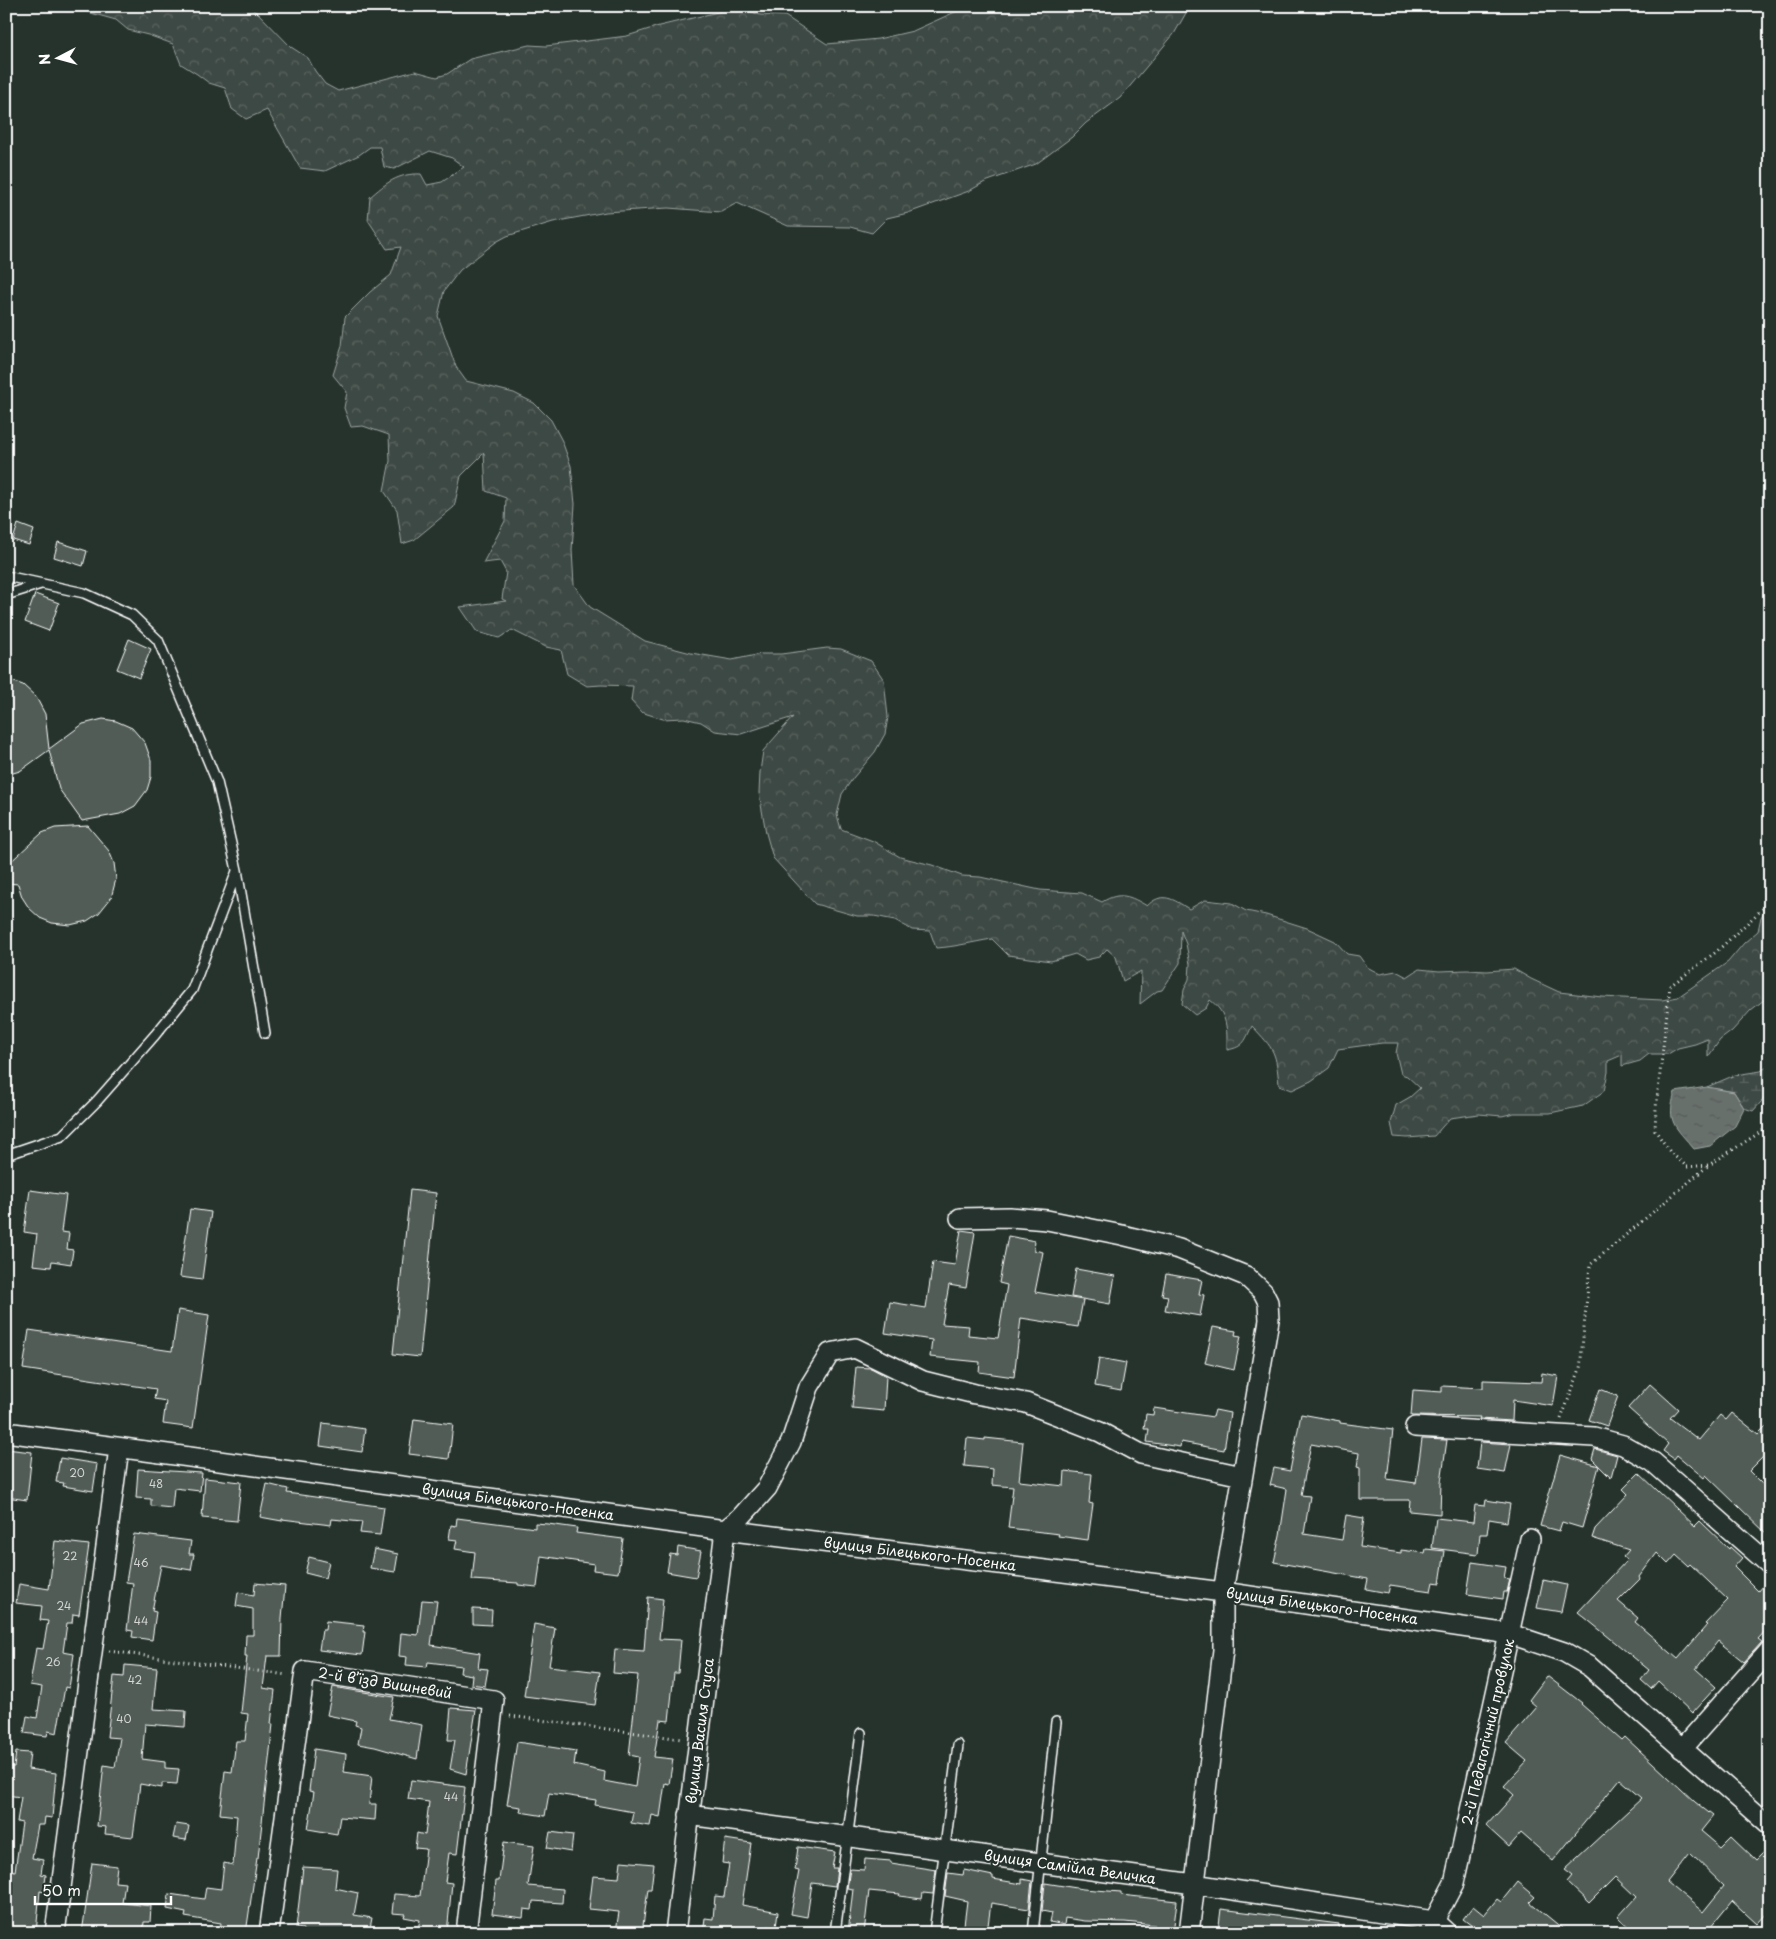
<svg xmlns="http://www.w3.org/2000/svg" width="1776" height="1939" viewBox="0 0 1776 1939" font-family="'Playpen Sans',sans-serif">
<defs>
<pattern id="forest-crowns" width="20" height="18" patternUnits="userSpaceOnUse" patternTransform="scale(1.25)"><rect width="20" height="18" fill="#3e4944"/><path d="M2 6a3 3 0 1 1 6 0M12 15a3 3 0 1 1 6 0" fill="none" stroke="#5b6460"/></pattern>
<pattern id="wetland-marsh" width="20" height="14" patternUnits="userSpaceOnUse" patternTransform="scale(1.25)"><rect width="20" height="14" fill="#3e4944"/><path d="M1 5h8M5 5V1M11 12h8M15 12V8" fill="none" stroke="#5b6460"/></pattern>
<pattern id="water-ripples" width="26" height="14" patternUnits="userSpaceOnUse" patternTransform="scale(1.25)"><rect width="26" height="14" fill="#67706c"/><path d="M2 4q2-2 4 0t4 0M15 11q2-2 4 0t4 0" fill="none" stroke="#575a59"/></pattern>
</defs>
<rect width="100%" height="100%" fill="#26332d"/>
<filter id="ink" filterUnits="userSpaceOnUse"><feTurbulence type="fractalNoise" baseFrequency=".02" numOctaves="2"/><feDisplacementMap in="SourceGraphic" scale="10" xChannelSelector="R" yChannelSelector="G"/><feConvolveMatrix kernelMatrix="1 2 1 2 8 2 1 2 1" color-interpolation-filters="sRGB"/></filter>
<g filter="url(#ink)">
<!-- forest -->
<path fill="url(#forest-crowns)" stroke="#9ea4a2" d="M81,6H247L258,13L291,47L308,58L315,71L325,84L338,91L415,71L437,77L447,74L470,59L529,45L546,46L627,36L659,26L739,7L760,15L785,16L827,44L878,39L913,31L955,12L978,6H1190L1174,34L1120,98L1086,123L1072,137L1036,164L985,182L969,191L908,213L887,218L872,233L850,227L788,226L737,203L721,212L668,208L606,212L553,222L507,236L496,242L460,270L444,291L438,316L456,367L466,381L514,393L534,403L551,420L562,441L571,466L575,504L572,550L574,585L590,607L645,641L691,653L732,660L761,654H781L827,648L841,649L871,661L884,680L888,717L885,734L875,752L853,778L842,794L837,815L841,829L873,841L900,857L932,865L962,876L980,877L1040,890L1082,893L1102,902C1120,891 1130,896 1147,906C1162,891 1173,899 1189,909L1205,900L1232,903L1246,911L1266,915L1307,928L1335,941L1347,954L1359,956L1367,967L1380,974L1396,971L1407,977L1419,969L1439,971L1467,970L1487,971L1514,969L1531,979L1559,992L1602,997L1662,1000L1678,997L1728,962L1744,943L1758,931L1761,917L1770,903V1000H1764L1751,1010L1732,1031L1720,1040L1708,1057V1039L1695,1044L1678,1048L1668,1054H1649L1640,1061L1622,1066V1055L1608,1061V1072L1604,1091L1583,1106L1550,1113H1514L1502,1116L1479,1114L1450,1118L1434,1136L1407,1138L1394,1137L1391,1123L1396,1105L1410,1097L1420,1088L1407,1076L1401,1074L1396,1053L1398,1043H1382L1338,1049L1329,1068L1311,1081L1292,1090L1279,1085C1276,1052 1275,1050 1252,1026C1245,1040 1245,1047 1227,1050C1227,1028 1228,1014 1210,1000L1206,1008L1195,1015L1182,1004L1184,990L1189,979L1190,964L1186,944L1181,931L1180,963L1162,990L1157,991L1140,1004L1141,971L1123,981L1116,957L1107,949L1099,957L1086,960L1075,954L1051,961L1008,955L992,939C973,942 955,947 936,948L930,931L912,930L895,920L874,916H857L815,904L773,858L766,833L759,793L760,772L763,751L793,717L741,734L715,731L701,722L684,718L663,719L641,712L631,701L633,686L601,685L587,686L567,674L561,650L546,647L512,630L499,638L477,632L460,607L506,601L502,599L506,572L500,561L483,563L505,521L506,498L486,491L484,453L461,476L454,507L414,540L402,544L397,510L384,491L390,461L389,435L363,426L351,427L344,408L347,392L333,375L342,346L345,317L370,292L391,275L401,247L387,249L368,220L370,197C386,183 398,173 421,174L427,185L442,182L464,167L452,158L430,151L394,169L384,167L380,147H370L359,155L325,171L300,168L267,110L246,119L232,109L225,88L209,83L197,74L181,64L173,44L148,35L128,30L116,20L87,12Z"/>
<!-- wetland -->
<path fill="url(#wetland-marsh)" stroke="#9ea4a2" d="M1770,1063V1092L1753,1111L1744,1108L1734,1092L1707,1087L1735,1075L1761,1071Z"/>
<!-- water -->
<path fill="url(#water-ripples)" stroke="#a4a9a7" d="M1707,1087L1734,1092L1744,1108L1735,1126L1710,1146L1694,1149C1675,1126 1666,1123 1675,1092Z"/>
<!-- building -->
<path fill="#515c57" stroke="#fff" fill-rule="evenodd" d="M18,524L34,530L29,545L13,540Z
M58,542L87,551L83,566L54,557Z
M35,594L59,603L49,631L25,622Z
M129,639L151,649L139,678L117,669Z
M6,679L23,685L36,697L45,714L49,749L83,724L103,719L116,721L132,728L145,743L151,760V777L147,790L135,806L120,814L82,821L59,789L49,750L20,771L6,775Z
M88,826L109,851L114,863L116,879L111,898L99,913L87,921L70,925L52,923L40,918L29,908L22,897L18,884L6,883V866L42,833L55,828Z
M30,1190L66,1195L61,1232L69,1233L67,1249L73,1250L71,1264L52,1261L51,1267L33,1265L37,1234L24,1232Z
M410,1190L436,1193L420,1357L393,1354Z
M190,1209L211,1212L202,1280L180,1277Z
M961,1230L975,1232L966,1288L949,1285L942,1324L969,1326L968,1335L998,1338L1007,1285L999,1283L1008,1236L1035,1241L1034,1250L1043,1252L1035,1292L1083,1300L1078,1327L1021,1318L1014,1377L979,1372L980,1362L930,1357L932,1340L885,1333L890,1302L926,1308L933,1262L955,1265Z
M1076,1269L1115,1276L1110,1304L1071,1297Z
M1166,1274L1202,1280L1199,1294L1204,1295L1200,1316L1165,1310L1168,1296L1162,1295Z
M178,1310L209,1315L193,1428L163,1424L166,1401L154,1399L156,1389L23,1369L29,1330L172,1351Z
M1213,1327L1236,1331L1235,1335L1241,1336L1234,1370L1205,1363Z
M1099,1358L1126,1363L1121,1391L1095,1386Z
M856,1367L871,1368L886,1376L884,1411L852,1408Z
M1542,1373L1558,1376L1553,1406L1513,1400L1512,1421L1479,1419L1480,1417L1411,1416L1413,1390L1442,1392V1386L1483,1388V1380L1541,1382Z
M1650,1384L1678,1409L1670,1418L1699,1440L1720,1415L1726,1420L1732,1413L1758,1434L1770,1422V1450L1749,1471L1770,1492V1537L1706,1475L1704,1478L1677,1455L1674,1459L1663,1451L1668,1444L1628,1408Z
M1600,1389L1618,1396L1607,1426L1589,1420Z
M1154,1408L1213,1417L1215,1410L1230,1413L1224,1450L1181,1442L1180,1447L1147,1442L1149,1429H1144L1146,1414L1153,1415Z
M1301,1414L1340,1421V1423L1393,1430L1387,1479L1416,1483L1422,1439L1447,1440L1441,1482L1440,1514L1409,1511L1410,1500H1360V1468L1357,1467L1359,1453L1311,1444L1301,1495L1310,1496L1304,1534L1342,1540L1346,1515L1364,1518L1360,1547L1401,1553V1550L1425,1553L1426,1549L1445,1551L1440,1583L1433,1582L1431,1591L1390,1585L1388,1593L1366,1589L1368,1579L1274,1562L1280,1535L1287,1489L1270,1485L1274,1468L1290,1471Z
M414,1419L453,1424L449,1459L409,1454Z
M323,1423L365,1429L362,1452L320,1446Z
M967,1438L985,1440V1438L1023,1442L1019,1481L1064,1486L1065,1471L1092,1474L1089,1503L1093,1504L1088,1540L1058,1536L1059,1534L1008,1528L1013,1487L992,1485L993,1469L964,1466Z
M1480,1442L1511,1444L1505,1473L1477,1469Z
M6,1449L32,1452L27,1500L6,1497Z
M1595,1449L1617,1455L1611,1478L1592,1459Z
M1560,1455L1599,1466L1582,1528L1562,1522L1559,1531L1540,1526Z
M60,1458L97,1464L93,1491L63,1486L64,1483L56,1482Z
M138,1469L202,1473L200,1491L174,1488L172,1508L151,1506V1499L136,1498Z
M1639,1473L1695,1526L1700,1521L1729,1549L1730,1547L1742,1558L1734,1567L1758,1591L1770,1577V1626L1758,1639L1762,1642L1744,1662L1718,1641L1696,1669L1716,1687L1692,1713L1658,1681L1651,1689L1641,1680L1649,1670L1578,1612L1627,1560L1623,1557L1629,1550L1592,1538L1595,1529L1628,1494L1623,1489ZM1657,1553L1668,1564L1676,1555L1688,1566L1690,1564L1728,1600L1705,1624L1707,1625L1678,1659L1635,1622L1638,1618L1618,1601L1640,1579L1639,1577Z
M205,1478L241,1482L237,1521L202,1518Z
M267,1484L288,1489L287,1493L384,1507L380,1535L360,1533L362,1522L332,1519L331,1525L282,1519V1521L260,1517Z
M1486,1500L1510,1504L1507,1522L1489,1519L1487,1534H1480L1478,1554L1432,1548L1436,1518L1473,1522L1475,1505L1485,1506Z
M457,1518L535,1528V1523L548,1524L577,1528L576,1533L623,1539L618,1573L593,1570L594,1564L541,1556L537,1587L518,1585V1583L472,1580L475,1552L455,1549L457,1540L449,1539L451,1525L456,1526Z
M134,1534L191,1541L189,1554H194L191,1570L161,1565L152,1611L156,1612L152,1640L132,1637L133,1631L127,1630L133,1583L126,1582Z
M55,1541L89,1545L79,1615L73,1614L72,1623H67L63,1652L74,1654L69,1688L65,1687L57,1733L48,1731L47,1736L24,1733L27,1716L37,1718L42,1687L30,1685L36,1648L43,1649L48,1621L40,1620L42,1606L16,1603L19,1584L49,1589Z
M678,1547L701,1551L696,1577L667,1572L670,1554L677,1555Z
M374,1549L398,1554L395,1572L370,1568Z
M309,1557L329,1562L325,1578L305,1573Z
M1472,1562L1506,1567L1504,1578L1510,1579L1507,1592H1504L1503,1599L1467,1594Z
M1543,1580L1567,1585L1561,1612L1537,1608Z
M255,1583L285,1586L282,1618L281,1656H267L263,1688L275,1690L271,1724H273L258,1858H257L246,1933H220L221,1923L185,1917L186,1913L167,1909L169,1894L204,1899L206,1887L221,1889L224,1863L233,1865L237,1816L220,1814L225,1771L232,1772L236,1741H245L248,1714L241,1713L247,1656H245L246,1635H253V1609L236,1606L238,1592L254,1595Z
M648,1597L663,1599L659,1639L681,1640L678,1673H674L669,1721L660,1720L654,1757L673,1759L669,1784L665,1783L660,1817L652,1815L650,1826L631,1823L633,1812L595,1805L596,1800L549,1793L545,1816L520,1812L521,1807L507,1805L517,1742L576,1751L574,1765L605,1772L604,1781L635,1787L639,1757L629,1755L638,1675L613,1673L615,1649L644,1651Z
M422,1600L437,1601L431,1645L480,1653L478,1668L488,1669L485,1686L471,1684L472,1675L460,1673L461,1666L428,1662L427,1667L406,1665L407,1657L399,1656L401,1633L418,1635Z
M473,1609L492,1610L491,1625L473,1624Z
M326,1621L364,1625L363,1632H365L362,1655L319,1650L322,1630H325Z
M534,1624L555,1628L549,1666L600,1672L595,1705L524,1696Z
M125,1665L157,1668L153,1709L186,1711L185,1727L145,1724L142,1759L165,1762V1768L179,1769L177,1784L162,1783V1788L140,1784L133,1837L105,1834L106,1827L97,1826L104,1765L115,1767L120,1738L107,1737L114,1676L124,1677Z
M1547,1676L1582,1703L1581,1704L1622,1740L1625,1737L1695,1802L1713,1816L1701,1831L1721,1848L1732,1837L1756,1860L1770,1846V1910L1757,1924L1732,1901L1706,1933H1635L1618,1917L1636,1897L1615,1877L1589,1903L1567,1882L1572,1876L1564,1870L1642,1798L1620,1779L1553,1861L1521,1833L1509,1847L1486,1826L1514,1795L1504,1786L1527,1761L1506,1743L1537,1707L1529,1700ZM1690,1853L1724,1886L1703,1912L1667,1882Z
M333,1687L394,1697L389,1719L422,1725L417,1759L375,1747L358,1744L361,1727L355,1725L356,1721L327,1715Z
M451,1708L476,1710L466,1774L450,1769L455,1740H448Z
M314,1749L346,1754L344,1772L372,1776L369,1804H376L375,1820L340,1817L337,1834L308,1829L314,1792L309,1791Z
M16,1752L30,1753L28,1769L56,1773L52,1818L45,1817L44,1825H38L32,1858L43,1860L41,1874L46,1875L44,1892L40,1891L36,1933H6L10,1887L6,1886L9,1870L15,1871L22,1823L17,1822L21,1797L6,1795V1766L14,1767Z
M411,1780L465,1787L457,1854L449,1853L445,1882L452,1883L447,1933H417L420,1920L404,1917L405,1914L392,1913L394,1894L420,1896L426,1849L415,1848L417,1833L425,1835L429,1802L408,1799Z
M176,1824L189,1826L186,1840L173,1838Z
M550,1832L573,1835L571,1852L547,1848Z
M725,1839L751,1843L742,1905L778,1912L776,1927L768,1926L767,1933L749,1930L748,1933H703L705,1918L713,1919L715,1896L724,1897L729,1864L722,1863Z
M504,1842L534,1846L528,1886L563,1889L562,1903L533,1901L532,1910L524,1909L523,1918L492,1914L496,1881H499Z
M798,1847L835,1852L832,1868H837L835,1886L812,1883L807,1917L791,1914L799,1871L795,1870Z
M865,1859L891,1861V1863L936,1870L933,1894L923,1893L922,1899L899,1896L900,1894L869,1891L864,1933H848L853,1889L847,1888L850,1869L864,1870Z
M621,1861L654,1864L651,1889H648L642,1933L616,1931L619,1912L589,1909L593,1876L619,1878Z
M92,1863L117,1866L115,1882L125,1883L122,1903L151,1906L150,1922H144L143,1933H82Z
M303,1867L337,1869L335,1888L358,1893L354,1915L372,1918L369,1933H303V1929L296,1928Z
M964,1870L993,1876V1879L1022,1884V1879L1032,1881L1029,1909L991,1903L987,1933H963L967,1901L945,1896L948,1873L963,1875Z
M1517,1882L1535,1897L1530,1902L1568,1933H1481L1463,1919L1473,1906L1484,1915L1497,1899L1501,1902Z
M1045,1883L1083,1889L1121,1892V1895L1177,1901L1173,1933H1154L1155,1925L1125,1922L1085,1921L1065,1918L1064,1925L1050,1922L1052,1913L1042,1911Z
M1221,1909L1339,1924L1338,1933H1218Z"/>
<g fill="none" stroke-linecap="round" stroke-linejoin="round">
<!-- lane casing -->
<g stroke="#fff" stroke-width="12">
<path id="lane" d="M6,576L84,593L132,615L158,640L217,782L237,870L265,1033
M6,595L41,584
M6,1155L62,1136L97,1101L155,1035L192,990L237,871
M835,1933L861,1733
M934,1933L958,1745
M1033,1933L1056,1722"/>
</g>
<!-- street casing -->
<g stroke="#fff" stroke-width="22">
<path id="street" d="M960,1218L1009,1217L1047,1220L1122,1235L1179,1249L1246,1276L1263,1292L1268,1302L1269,1320L1223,1592V1650L1189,1933
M1415,1427L1594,1437L1623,1445L1653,1462L1770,1565
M6,1432L725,1530L1223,1592L1510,1634L1564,1652L1590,1667L1770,1826
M1682,1749L1770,1650
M689,1815L1194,1884L1434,1921L1447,1933
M1434,1921L1454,1883L1530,1539
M55,1933L119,1448
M269,1933L305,1671L494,1700L466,1933
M675,1933L725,1530L740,1518L767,1488L791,1442L809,1387L830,1353L855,1348L923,1381L975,1394L1026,1403L1100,1432L1141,1454L1242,1476"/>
</g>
<!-- path -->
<path stroke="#fff" stroke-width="3" stroke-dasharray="1 4" stroke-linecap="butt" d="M1770,902L1716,952L1670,986L1656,1108L1655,1130L1670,1152L1687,1167L1709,1165L1770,1126
M1561,1419L1580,1369L1590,1265L1709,1165
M109,1651L287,1675
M510,1716L682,1739"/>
<!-- lane -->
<use href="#lane" stroke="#26332d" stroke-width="9"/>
<!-- street -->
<use href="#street" stroke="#26332d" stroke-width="19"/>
</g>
</g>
<g text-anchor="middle" stroke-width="4" stroke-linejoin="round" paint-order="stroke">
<!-- number labels -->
<g font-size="11" fill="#d4d6d5">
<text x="77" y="1477">20</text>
<text x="156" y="1488">48</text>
<text x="70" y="1560">22</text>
<text x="141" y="1567">46</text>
<text x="64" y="1610">24</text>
<text x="141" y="1625">44</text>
<text x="53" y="1666">26</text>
<text x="135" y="1684">42</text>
<text x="124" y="1723">40</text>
<text x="451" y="1801">44</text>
</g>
<!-- street labels -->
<g font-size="14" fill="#fff" stroke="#26332d">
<text transform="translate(518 1502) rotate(8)" y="5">вулиця Білецького-Носенка</text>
<text transform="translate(920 1554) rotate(7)" y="5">вулиця Білецького-Носенка</text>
<text transform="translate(1322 1606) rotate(8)" y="5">вулиця Білецького-Носенка</text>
<text transform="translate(385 1683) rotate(9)" y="5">2-й вʼїзд Вишневий</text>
<text transform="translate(700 1731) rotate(-83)" y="5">вулиця Василя Стуса</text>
<text transform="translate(1488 1732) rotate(-77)" y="5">2-й Педагогічний провулок</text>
<text transform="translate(1070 1867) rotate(8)" y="5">вулиця Самійла Величка</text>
</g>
</g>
<!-- margin -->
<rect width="1776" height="1939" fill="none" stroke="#26332d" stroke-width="25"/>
<rect x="12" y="12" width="1751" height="1914" fill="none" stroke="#fff" stroke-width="2" filter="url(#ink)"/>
<!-- north arrow -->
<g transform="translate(58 58) rotate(264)" stroke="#26332d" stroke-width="4" paint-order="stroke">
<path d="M0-4L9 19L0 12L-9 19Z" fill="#ffffff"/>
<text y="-8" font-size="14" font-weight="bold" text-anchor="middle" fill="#ffffff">N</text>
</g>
<!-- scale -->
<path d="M35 1896v8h136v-8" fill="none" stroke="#ffffff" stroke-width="2.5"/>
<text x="42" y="1896" font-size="15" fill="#ffffff" stroke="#26332d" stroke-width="4" paint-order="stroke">50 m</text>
</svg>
